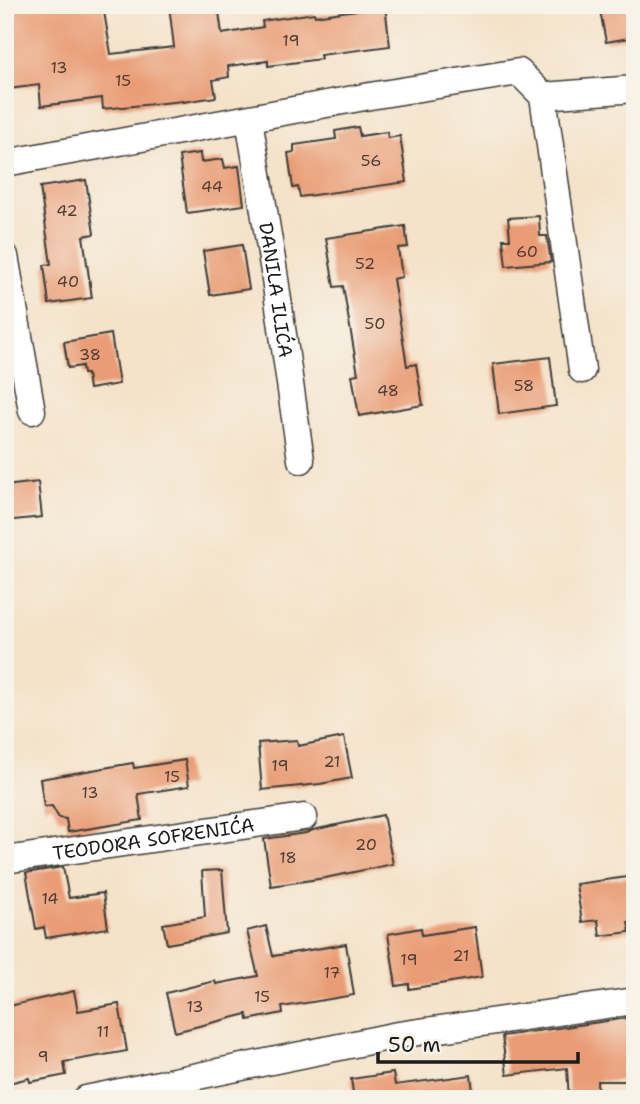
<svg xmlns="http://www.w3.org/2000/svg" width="640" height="1104" viewBox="0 0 640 1104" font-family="'Shantell Sans',sans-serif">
<rect width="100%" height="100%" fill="#f7f3e8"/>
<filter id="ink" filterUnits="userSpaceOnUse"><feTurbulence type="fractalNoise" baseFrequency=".0143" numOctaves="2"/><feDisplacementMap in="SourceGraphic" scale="14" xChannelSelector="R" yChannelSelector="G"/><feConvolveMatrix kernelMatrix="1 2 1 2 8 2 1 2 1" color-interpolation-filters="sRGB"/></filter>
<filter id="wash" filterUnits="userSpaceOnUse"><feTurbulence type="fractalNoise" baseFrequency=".00686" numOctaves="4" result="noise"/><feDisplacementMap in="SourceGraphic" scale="28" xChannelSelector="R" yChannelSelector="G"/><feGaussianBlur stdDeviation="1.57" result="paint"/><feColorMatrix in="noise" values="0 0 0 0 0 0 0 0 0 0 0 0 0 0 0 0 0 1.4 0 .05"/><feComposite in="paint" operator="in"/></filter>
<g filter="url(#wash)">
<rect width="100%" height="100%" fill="#f4e2c9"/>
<g id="blocks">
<!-- building -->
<path fill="#e99c74" d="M5,5H103L111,54L174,47L169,5H218L222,34L263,27L262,21L314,13L315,16L385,6L390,46L320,55L321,59L268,66V61L228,66L229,77L213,80L216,97L183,102V101L103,109L102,98L41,106L39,85L8,89L5,55L10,54Z
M599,5H635V37L606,42Z
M358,127L360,136L387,132L388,138L400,136L407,182L300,197L298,187L293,188L288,153L294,152V145L336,139L335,131Z
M200,153L201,162L223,159L225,168L239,166L244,205L187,213L179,156Z
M86,180L94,234L83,236L92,298L49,304L44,265L51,264L40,187Z
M539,216L540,236H547L551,262L506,266L503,239H510L508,218Z
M405,226L408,247L398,248L402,277L393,279L407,366L416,364L423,405L359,416L352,375L358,374L343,286L334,287L326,238Z
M242,245L249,289L210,295L203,251Z
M111,334L119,384L89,389L87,374H83L82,366L68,368L64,342Z
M550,357L556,406L499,414L493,364Z
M38,482L42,517L5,521V486Z
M344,737L352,778L320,784L262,790L258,743L297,740L298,746Z
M185,760L189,786L138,794L142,820L68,832L66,819L59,818L52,806L44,807L40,779L133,763L134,768Z
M383,815L393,864L325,878L271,886L264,839L306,833L313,830Z
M63,867L69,898L103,893L108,928L46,938L44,927L36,929L26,873Z
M222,870L227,933L167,944L163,924L205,917L202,871Z
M635,876V921L628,922L630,932L600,936L598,920L582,922L576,884Z
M266,926L273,956L346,944L354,995L282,1007L283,1013L248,1020L247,1014L175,1032L166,993L215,981L216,984L258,976L247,931Z
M475,927L482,977L409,989V984L396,986L388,934L421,928L422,935Z
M74,991L78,1011L119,1004L127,1051L64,1062L66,1075L30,1082L29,1078L5,1084V1007Z
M635,1017V1081H597L598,1099H569L567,1068L507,1075L502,1036Z
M393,1073L395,1085L471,1075L474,1099H354L351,1079Z"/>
</g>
</g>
<g filter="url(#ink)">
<use href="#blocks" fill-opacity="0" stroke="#3c3a36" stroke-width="2"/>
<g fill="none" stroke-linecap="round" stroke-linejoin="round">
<!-- street casing -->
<g stroke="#3c3a36" stroke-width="29">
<g id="street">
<path d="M543,96L582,370"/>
<path id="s1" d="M249,119L274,272L301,460"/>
<path d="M5,163L370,96L519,72L543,96L635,89"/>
<path d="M5,256L32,411"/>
<path id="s2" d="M5,860L304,817"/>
<path d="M86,1099L398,1035L635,1001"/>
</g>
</g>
<!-- street -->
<use href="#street" stroke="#fff" stroke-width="26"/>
</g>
</g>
<g text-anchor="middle" stroke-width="7" stroke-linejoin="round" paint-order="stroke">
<!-- number labels -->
<g font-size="16" fill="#4f3c32">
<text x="291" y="46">19</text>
<text x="59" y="73">13</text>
<text x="123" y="86">15</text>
<text x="371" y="166">56</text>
<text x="212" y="192">44</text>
<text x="67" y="216">42</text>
<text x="527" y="257">60</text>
<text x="365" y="269">52</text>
<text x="68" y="287">40</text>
<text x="375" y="329">50</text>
<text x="90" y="360">38</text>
<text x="524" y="391">58</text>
<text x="388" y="396">48</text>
<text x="332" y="767">21</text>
<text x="280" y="771">19</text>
<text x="172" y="782">15</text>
<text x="90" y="798">13</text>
<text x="366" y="850">20</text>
<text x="288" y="863">18</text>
<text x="50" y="904">14</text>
<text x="461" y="961">21</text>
<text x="409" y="965">19</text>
<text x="332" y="978">17</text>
<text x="262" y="1002">15</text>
<text x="195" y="1012">13</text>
<text x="103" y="1037">11</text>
<text x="43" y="1062">9</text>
</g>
<!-- street labels -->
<g font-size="19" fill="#1c1c1c" stroke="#f7f3e8">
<text dy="7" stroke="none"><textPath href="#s1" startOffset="173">DANILA ILIĆA</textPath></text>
<text dy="7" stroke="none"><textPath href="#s2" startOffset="150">TEODORA SOFRENIĆA</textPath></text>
</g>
</g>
<!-- margin -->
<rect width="640" height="1104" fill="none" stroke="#f7f3e8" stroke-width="28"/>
<!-- scale -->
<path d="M378 1052v10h200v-10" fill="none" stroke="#1c1c1c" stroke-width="3.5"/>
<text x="388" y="1052" font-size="21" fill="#1c1c1c" stroke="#f7f3e8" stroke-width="5" paint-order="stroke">50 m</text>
</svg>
